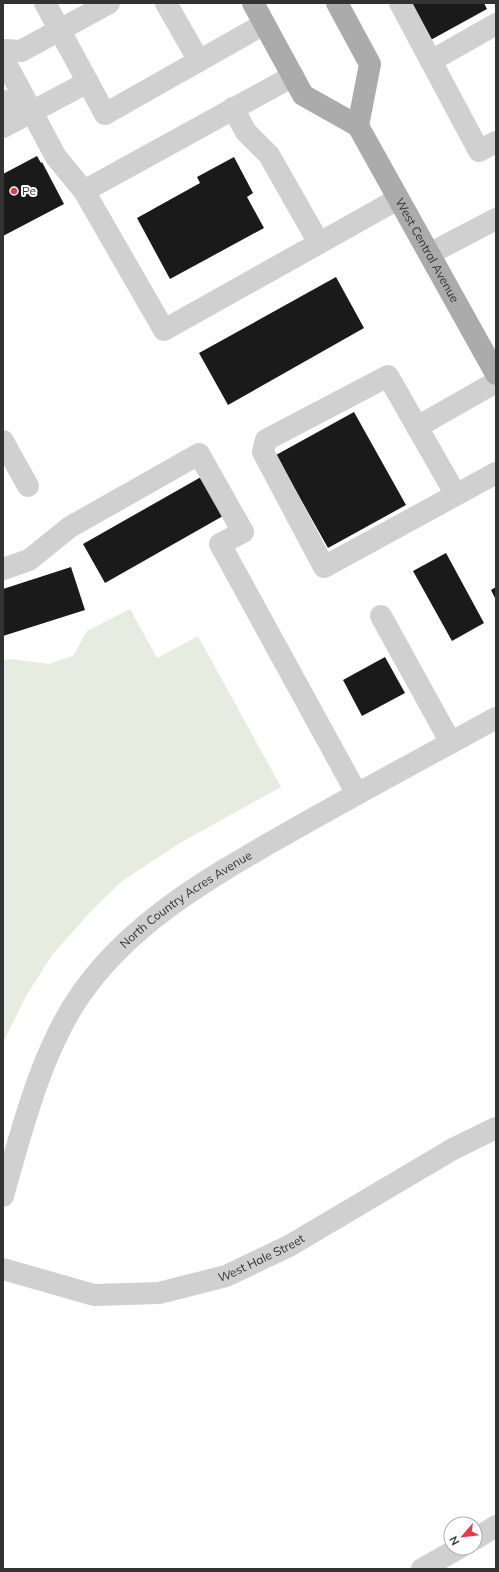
<svg xmlns="http://www.w3.org/2000/svg" width="499" height="1572" viewBox="0 0 499 1572" font-family="Mulish,sans-serif">
<rect width="100%" height="100%" fill="#fff"/>
<!-- green -->
<path fill="#e6ecdf" d="M130,609L157,658L198,636L281,787L180,843L122,881L94,908L52,955L26,996L3,1043V660L11,659L49,664L73,656L87,631Z"/>
<!-- building -->
<path fill="#1a1a1a" d="M405,3H484L487,9L427,42Z
M37,156L41,163L42,162L64,204L3,236V174Z
M234,157L253,193L247,197L264,228L170,279L137,218L200,183L197,177Z
M336,277L364,328L228,405L199,353Z
M354,412L406,505L328,548L276,455Z
M201,477L223,516L105,583L83,544Z
M446,553L484,623L452,641L413,571Z
M71,567L85,610L3,636V589Z
M496,587V600L491,590Z
M385,657L405,693L362,716L343,680Z"/>
<g fill="none" stroke-linecap="round" stroke-linejoin="round">
<!-- minor -->
<g stroke="#d0d0d0" stroke-width="22">
<path d="M45,3L105,114L264,24"/>
<path d="M166,3L199,61"/>
<path d="M400,3L479,151L496,142"/>
<path d="M3,50L21,51L109,3"/>
<path d="M3,58L56,157L84,191"/>
<path d="M431,61L496,24"/>
<path d="M293,76L84,191L164,330L398,199"/>
<path d="M6,101L16,120"/>
<path d="M233,108L246,132L269,155L319,243"/>
<path d="M3,127L88,82"/>
<path d="M429,254L496,219"/>
<path d="M417,427L496,382"/>
<path d="M3,441L28,486"/>
<path d="M456,495L388,376L266,440L263,452L324,567L496,473"/>
<path d="M3,569L29,560L70,527L199,454L243,532L220,544L357,794"/>
<path d="M381,616L451,743"/>
<path id="s1" d="M3,1196C21,1132 42,1049 81,994C131,922 209,878 284,835C354,795 425,757 496,718"/>
<path id="s2" d="M3,1269L94,1295L159,1293L226,1276L289,1246L453,1149L496,1128"/>
<path d="M475,1539L496,1526"/>
<path d="M422,1569L459,1548"/>
</g>
<!-- major -->
<g stroke="#ababab" stroke-width="22">
<path id="s3" d="M253,3L303,95L358,126L496,374"/>
<path d="M337,3L370,64L358,126"/>
</g>
</g>
<!-- markers -->
<circle fill="#e63946" stroke="#fff" stroke-width="1.5" cx="14" cy="191" r="4"/>
<g text-anchor="middle" stroke-width="4" stroke-linejoin="round" paint-order="stroke">
<!-- poi labels -->
<g font-size="12" fill="#333" stroke="#fff" text-anchor="start">
<text x="22" y="195">Pe</text>
</g>
<!-- street labels -->
<g font-size="12" fill="#333" stroke="#fff">
<text dy="4" stroke="none"><textPath href="#s3" startOffset="310">West Central Avenue</textPath></text>
<text dy="4" stroke="none"><textPath href="#s1" startOffset="360">North Country Acres Avenue</textPath></text>
<text dy="4" stroke="none"><textPath href="#s2" startOffset="268">West Hale Street</textPath></text>
</g>
</g>
<!-- border -->
<rect width="499" height="1572" fill="none" stroke="#333333" stroke-width="8"/>
<!-- north arrow -->
<g transform="translate(463 1536) rotate(242)"><circle r="19" fill="#ffffff" stroke="#adadad"/>
<path d="M0-3L7 15L0 10L-7 15Z" fill="#e63946"/>
<text y="-6" font-size="11" font-weight="bold" text-anchor="middle" fill="#333333">N</text>
</g>
</svg>
